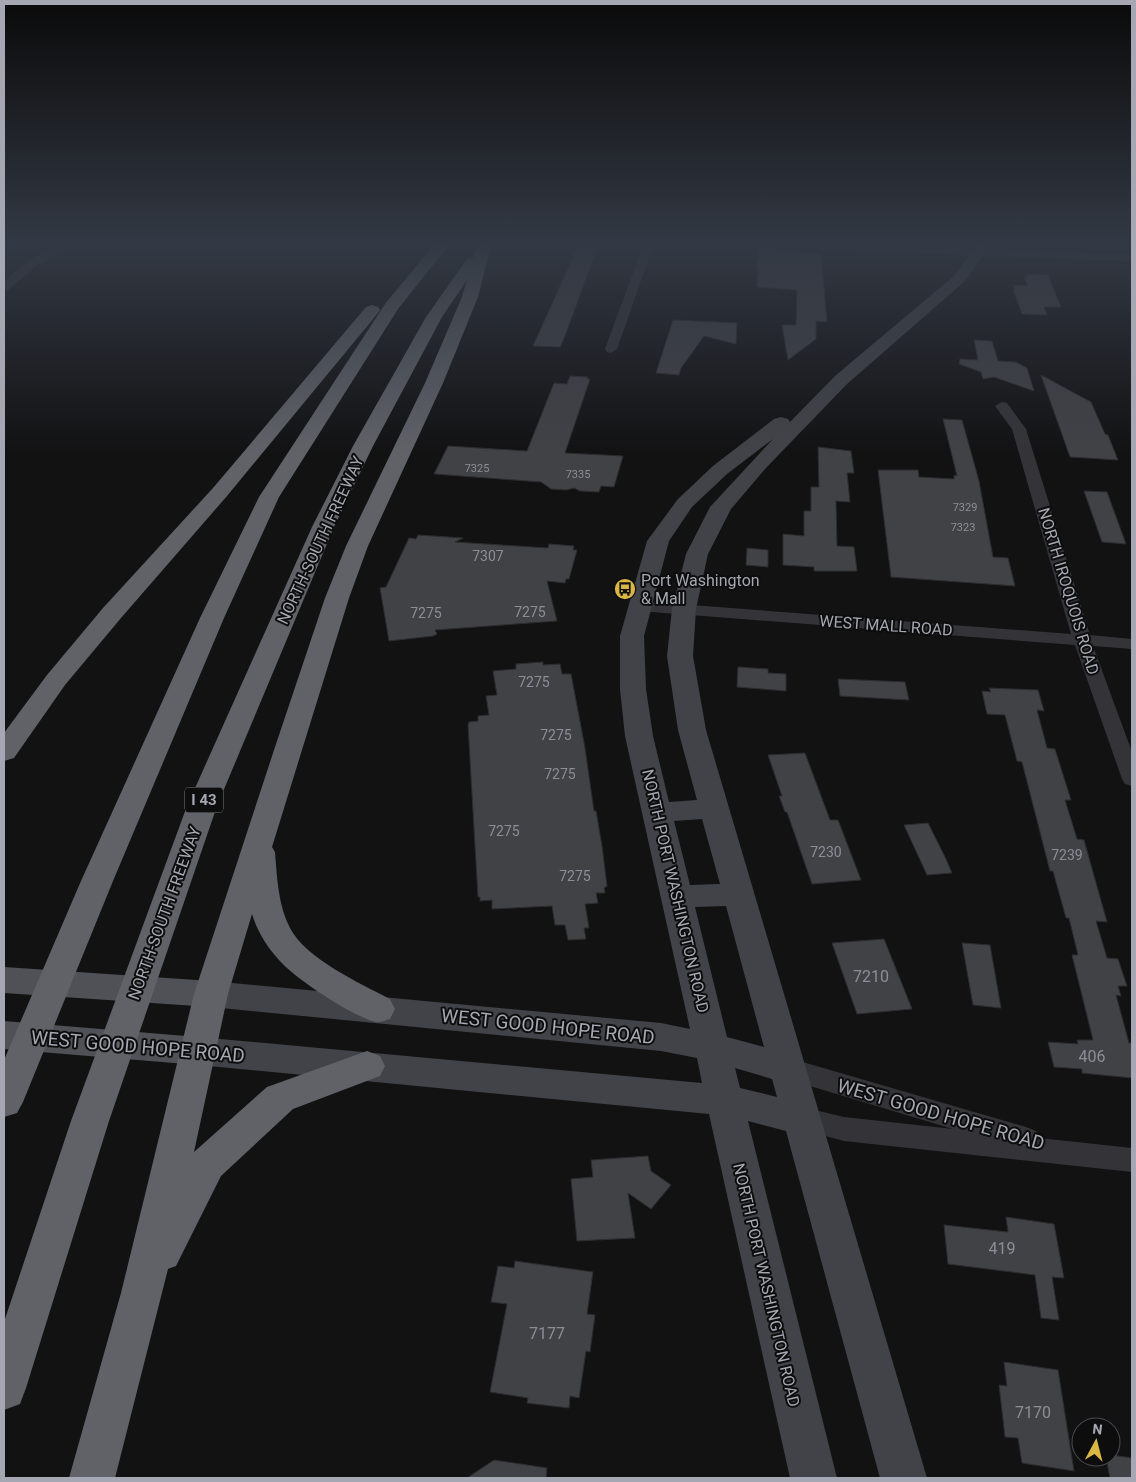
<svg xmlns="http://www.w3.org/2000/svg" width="1136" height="1482" viewBox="0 0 1136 1482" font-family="Roboto,sans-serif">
<rect width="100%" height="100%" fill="#121213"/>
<!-- building -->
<path fill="#414246" stroke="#2d2c2f" d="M578,246H598L563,341L560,347L533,346Z
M760,247L802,251L801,254H821L827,322L816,321V339L788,360L782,325H796L797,290L757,287L758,270H756Z
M1026,274L1048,275L1061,307H1044L1047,315L1022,314L1013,289H1015L1013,285L1028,286L1024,277H1027Z
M673,320L737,323L736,344L704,336L681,368L679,375L656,373Z
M974,340L992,341L998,361L1016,362L1027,368L1034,391L994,377L983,379L981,372L959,364L960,359L978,360Z
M1041,375L1091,402L1105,434L1108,435L1118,460L1070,457Z
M570,376L588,377L587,379H590L565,453L623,456L614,487L601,486L599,492L580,491L574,488L566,490L551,489L541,482L434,474L448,446L527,451L554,383L567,384Z
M943,419L962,420L979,481L993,557L1008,558L1015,586L891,577L878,470H918L919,477L954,479V475L957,476Z
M818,447L851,451L854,473H847L850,502L836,501L837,546L854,547L857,571H814V567L783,565V534L804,536V511H811V487H819Z
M1084,491L1107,492L1126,544L1102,542Z
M418,535L463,538L455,542L548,548L549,544L574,546L573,550H577L569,579H566L565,583L547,581L557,621L435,630L437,634L433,636L389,641L380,588L386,587L409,538L416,539Z
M747,548L768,550V567L746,565Z
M543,662V665L560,664L562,674H571L585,748L594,811H596L602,846L607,886L604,888L605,893H596L598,903L585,904L589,928H584L586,939L568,940L565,925H555L552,906L492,909V900L480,901V897H478L468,725L469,722L478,721V716L489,715L486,696L497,695L493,671L516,669V664Z
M738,667L768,669V673L786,674V691L737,687Z
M838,679L905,682L909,700L840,696Z
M989,688L1038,690L1044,711L1037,710L1047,748L1055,749L1071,800H1065L1077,839L1084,840L1107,922L1096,921L1107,958L1118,959L1127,986H1118L1121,996L1116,995L1129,1043H1132V1078L1082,1073V1069L1054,1067L1048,1042L1078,1044L1077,1040H1093L1072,955H1078L1069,918H1066L1053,871H1050L1022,762L1017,761L1005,715L987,714L982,691L991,692Z
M805,753L830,820H838L861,880L812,884L787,812H785L779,796H782L768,755Z
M928,823L946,859L952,873L927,875L904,825Z
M884,939L912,1009L857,1014L832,943Z
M962,943L990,945L1001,1008L973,1005Z
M648,1156L651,1171L671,1185L651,1209L628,1193L635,1238L577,1241L571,1179L593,1177L591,1160Z
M1006,1217L1054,1224L1064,1278L1052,1277L1059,1320L1041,1318L1035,1275L948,1264L944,1225L1008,1232Z
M515,1261L593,1272L587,1314L595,1315L590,1352L586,1351L579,1398L570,1396L569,1408L527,1403L528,1398L490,1392L507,1304L491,1302L498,1266L514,1268Z
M1004,1362L1058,1370L1074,1471L1022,1463L1018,1438L1005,1437L999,1385L1007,1386Z
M1111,1455L1132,1458V1478H1110L1106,1457H1111Z
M494,1460L547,1468L546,1478H467Z"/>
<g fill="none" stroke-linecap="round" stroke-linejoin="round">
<!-- street -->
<path fill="#343438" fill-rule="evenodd" d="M55,246H68L35,267L8,290L4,291V282C18,267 36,255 55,246Z
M643,246H653L617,349L611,353L607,352L605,349Z
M847,246H905L1132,255V261L953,255L852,249Z
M1002,402L1007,403L1026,429L1090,635L1132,639V649L1093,646L1132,752V786L1125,784L1122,779L1075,645L639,611L633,610L630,606L633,602L639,601L1071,634L1012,429L995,406Z
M789,1058L1026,1127L1036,1131L1039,1138L1132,1148V1172L844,1141L792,1127L788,1119L792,1111L802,1107L844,1117L953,1129L780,1077L776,1069L780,1061Z"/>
<!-- secondary -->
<path fill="#424348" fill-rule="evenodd" d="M975,246H989L965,281L847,384L765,469L731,509L708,554L696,609L693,656L706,730L927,1478H880L786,1131L748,1121L837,1478H790L709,1114L198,1065L185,1061L180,1051L185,1041L198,1037L702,1083L697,1058L661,1051L211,1007L199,1003L194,994L199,985L211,981L661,1023L690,1029L625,736L620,689V636L647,541L678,499L713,466L774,419L781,417L788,419L790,422L835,376L955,275ZM773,439L710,507L686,554L672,609L667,656L678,730L697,800L669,802L653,736L646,689L644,636L669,541L692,507L727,474ZM702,819L720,884L690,885L674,821ZM726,906L764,1047L727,1037L695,907ZM735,1068L772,1079L777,1097L740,1088Z"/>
<!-- primary -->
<path fill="#505156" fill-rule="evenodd" d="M4,967L211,981L223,985L228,994L223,1003L211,1007L4,993Z
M4,1021L198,1037L211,1041L216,1051L211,1061L198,1065L4,1049Z"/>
<!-- highway -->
<path fill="#606268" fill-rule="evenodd" d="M433,246H448L398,309L279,497L224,618L113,881L23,1102L17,1113L4,1117V1060L81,881L200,618L259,497L385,304Z
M477,246H491L478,297L443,383L368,546L349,598L272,847L275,852C277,877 278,905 290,928C305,958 361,984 390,999L395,1009L390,1019C386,1020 380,1023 376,1022C353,1017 294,978 279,960C267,947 257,931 252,914L228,994L194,1152L267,1087L367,1051L380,1056L385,1066L380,1076L293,1109L221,1176L176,1266L168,1269L115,1478H69L121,1293L194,994L275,747L325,598L346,546L425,383L462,297L467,280L442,317L373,446L334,527L217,806L109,1121L26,1388L20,1404L4,1410V1322L71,1121L187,806L312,527L353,446L426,317L467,259L473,258Z
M372,305L378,307L380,310L378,313L227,496L121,618L65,685L14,758L4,761V733L47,675L103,608L213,488L366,307Z"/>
</g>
<!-- sky -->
<linearGradient id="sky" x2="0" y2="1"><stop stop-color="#0a0a0a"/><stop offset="0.54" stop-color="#333944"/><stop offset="1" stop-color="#333944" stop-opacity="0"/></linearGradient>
<rect width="1136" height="453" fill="url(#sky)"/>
<!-- icons -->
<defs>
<g id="bus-disc" transform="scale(1.125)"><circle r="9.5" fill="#dab743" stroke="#0d0d0e"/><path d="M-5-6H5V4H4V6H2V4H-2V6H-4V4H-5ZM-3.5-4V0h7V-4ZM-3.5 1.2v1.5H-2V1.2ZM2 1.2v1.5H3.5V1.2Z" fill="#111"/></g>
</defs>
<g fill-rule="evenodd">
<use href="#bus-disc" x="625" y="589"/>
</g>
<g text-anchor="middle" stroke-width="4" stroke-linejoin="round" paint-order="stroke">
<!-- far-number labels -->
<g font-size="11" fill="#8c8e97">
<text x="477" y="472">7325</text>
<text x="578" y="478">7335</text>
<text x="965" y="511">7329</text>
<text x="963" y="531">7323</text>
</g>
<!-- number labels -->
<g font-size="14" fill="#8c8e97">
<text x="488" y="561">7307</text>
<text x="530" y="617">7275</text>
<text x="426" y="618">7275</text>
<text x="534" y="687">7275</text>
<text x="556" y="740">7275</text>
<text x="560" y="779">7275</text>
<text x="504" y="836">7275</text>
<text x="826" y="857">7230</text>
<text x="1067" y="860">7239</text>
<text x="575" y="881">7275</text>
</g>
<!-- shield labels -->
<rect fill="#0d0d0e" stroke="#777a81" stroke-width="1" x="185" y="787.5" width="38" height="25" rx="4"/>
<g font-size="15" font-weight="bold" fill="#a5a8b2">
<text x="204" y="805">I 43</text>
</g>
<!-- street labels -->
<g font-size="16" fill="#a5a8b2" stroke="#0d0d0e">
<text transform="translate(320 540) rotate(-65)" y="6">NORTH-SOUTH FREEWAY</text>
<text transform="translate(1069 591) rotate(73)" y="6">NORTH IROQUOIS ROAD</text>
<text transform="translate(886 625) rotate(4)" y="6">WEST MALL ROAD</text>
<text transform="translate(676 891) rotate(77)" y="6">NORTH PORT WASHINGTON ROAD</text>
<text transform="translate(164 913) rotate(-70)" y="6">NORTH-SOUTH FREEWAY</text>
<text transform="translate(767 1285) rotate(77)" y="6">NORTH PORT WASHINGTON ROAD</text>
</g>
<!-- poi labels -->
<g font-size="16" fill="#a5a8b2" stroke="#0d0d0e" text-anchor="start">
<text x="641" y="586">Port Washington<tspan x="641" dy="18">&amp; Mall</tspan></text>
</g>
<!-- near-number labels -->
<g font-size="16" fill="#8c8e97">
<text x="871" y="982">7210</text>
<text x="1092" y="1062">406</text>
<text x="1002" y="1254">419</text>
<text x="547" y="1339">7177</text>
<text x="1033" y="1418">7170</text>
</g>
<!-- near-street labels -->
<g font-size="19" fill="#a5a8b2" stroke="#0d0d0e">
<text transform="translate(548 1026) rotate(6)" y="7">WEST GOOD HOPE ROAD</text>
<text transform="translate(138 1046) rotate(5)" y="7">WEST GOOD HOPE ROAD</text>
<text transform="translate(941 1114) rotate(16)" y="7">WEST GOOD HOPE ROAD</text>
</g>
</g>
<!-- border -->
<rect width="1136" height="1482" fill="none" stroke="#a5a8b2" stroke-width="10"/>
<!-- north arrow -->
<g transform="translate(1096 1442) rotate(7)"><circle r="24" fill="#0d0d0e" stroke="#4a4b50"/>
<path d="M0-4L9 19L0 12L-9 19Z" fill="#dab743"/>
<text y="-8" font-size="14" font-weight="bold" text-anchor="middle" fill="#a5a8b2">N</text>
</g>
</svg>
